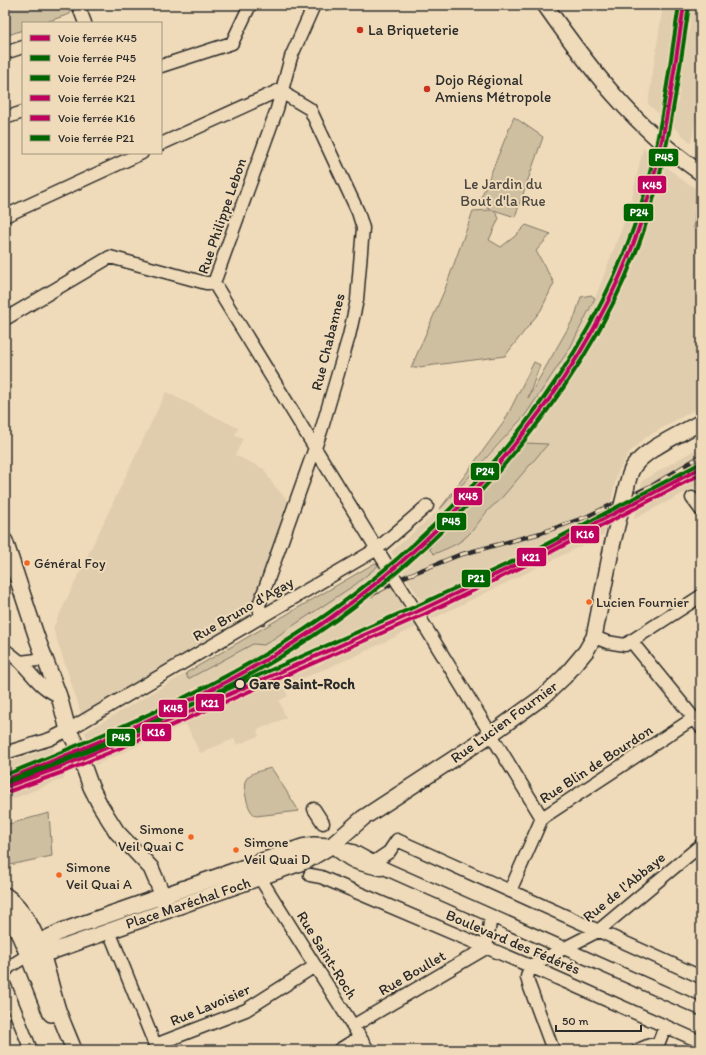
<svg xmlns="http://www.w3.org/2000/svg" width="706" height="1055" viewBox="0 0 706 1055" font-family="Itim,sans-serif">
<rect width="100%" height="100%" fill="#efdbb9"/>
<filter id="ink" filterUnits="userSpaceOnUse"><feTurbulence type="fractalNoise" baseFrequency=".025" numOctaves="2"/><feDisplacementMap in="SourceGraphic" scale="8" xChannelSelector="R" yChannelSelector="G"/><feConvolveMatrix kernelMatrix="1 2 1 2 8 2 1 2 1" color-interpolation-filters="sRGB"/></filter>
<g filter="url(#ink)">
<!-- built -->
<path fill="#e0cdae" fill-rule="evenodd" d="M663,5H701V96L691,143L648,104Z
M643,148L684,181L697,189L694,229L701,233V406L645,438L628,454L617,474L604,535L432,619L391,552L440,509L497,448L526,414L570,348L595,298L630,207ZM525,444H547L498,502L489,508L467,536L451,547L434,554L430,550L431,542Z
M166,392L238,428L235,435L243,439L235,455L264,469L272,483L290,503L246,619L82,716L53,628Z
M701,446V484L634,519L642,481Z
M379,565L418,626L353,657L284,686L288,696L279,701L286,718L257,730L259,736L237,745L234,739L200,753L186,724L95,765L85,732L186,673L188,679L253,644L356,584Z
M53,747L65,778L5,802V764Z"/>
<!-- green -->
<path fill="#cfbfa1" stroke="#7d7566" d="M5,5H67L70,14L43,23H23V30L5,36Z
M514,117L543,137L515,217L494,210L499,218L489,240L501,247L514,237L526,225L551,234L536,251L554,283L541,310L505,356L411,368L445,289L473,211L493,210L478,205Z
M697,189L701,192V233L694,229Z
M591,295L595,298L570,348L526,414L440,509L504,422L534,362L540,365L528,398L575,316L581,297Z
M525,443L548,444L498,502C484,511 479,525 467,536C458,545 445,549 434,554L430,550L431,542Z
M375,563L379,565L356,584L264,645L253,644L188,679L186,673Z
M271,768L274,772L299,811L256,816C249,811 248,805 246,797C240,774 252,773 271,768Z
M49,813L52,856L5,866V825Z"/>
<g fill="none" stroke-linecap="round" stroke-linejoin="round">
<!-- minor casing -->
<g stroke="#2b2b2b" stroke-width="15">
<path id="minor" d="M78,5L85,23
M314,5L291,57L277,109L214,283L383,559
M5,53L23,47
M161,66L232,43L250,5
M5,118L23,112
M161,144L282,89
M5,216L142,153
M5,319L110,257L206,283H214
M692,498L701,510
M261,618L259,605L321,431L349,336L357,300L363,228L358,212L310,109L288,96L282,89
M426,628L542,818
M594,637L607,642L625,645L701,596
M631,641L701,727
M5,650C10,654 16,658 20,662C35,677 39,687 59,696
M20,662L46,659
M5,753L50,739L68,730L377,549L427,506
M314,809L323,823
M331,846L353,851L386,869L701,1009
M332,846C351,863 356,864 381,869
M374,862L389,852L397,840L701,977
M310,875L321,877L530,966L701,1042
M260,878L368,1050
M510,891L542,818L694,718
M109,931L157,1050
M5,972L9,967L28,955
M5,986L31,1050
M353,1026L486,948L491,916
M155,1045L246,1010L315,966
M339,1050L360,1037
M553,1050L529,985L527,977L530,966L598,931L701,845
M638,1050L650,1045H658
M656,1050L665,1026"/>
</g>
<!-- major casing -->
<g stroke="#2b2b2b" stroke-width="18">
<path id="major" d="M545,5C589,68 636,129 701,173
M626,489C628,482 629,473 634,466C647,448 681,434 701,422
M5,541L37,638L59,696L68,730L74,740L91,787L100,805L117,832L151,868L163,896L166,911
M5,895C40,920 46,973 58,1010C63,1024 69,1037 74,1050
M5,911L18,932L28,955L51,1014
M28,955H42L306,861L331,846L363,818L490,735L544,696L565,676L586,651L594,637L612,546
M28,955L37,943L62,931L302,847L314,845L331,846"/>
</g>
<!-- minor -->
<use href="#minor" stroke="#efdbb9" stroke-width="12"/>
<!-- major -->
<use href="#major" stroke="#efdbb9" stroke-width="15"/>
<!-- rail casing -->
<g stroke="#2b2b2b" stroke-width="4.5">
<path id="rail" d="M251,661L404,577L459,555L541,533L586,517L655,484L701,456"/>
</g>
<!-- rail -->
<use href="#rail" stroke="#efdbb9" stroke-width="3" stroke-dasharray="9" stroke-linecap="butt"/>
<!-- minor-bridge casing -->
<g stroke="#2b2b2b" stroke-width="15" stroke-linecap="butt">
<path id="minor-bridge" d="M383,559L426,628"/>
</g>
<!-- major-bridge casing -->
<g stroke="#2b2b2b" stroke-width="18" stroke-linecap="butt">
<path id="major-bridge" d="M612,546L626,489"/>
</g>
<!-- minor-bridge -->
<use href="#minor-bridge" stroke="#efdbb9" stroke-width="12"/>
<!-- major-bridge -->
<use href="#major-bridge" stroke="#efdbb9" stroke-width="15"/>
<!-- rail-1 casing -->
<g stroke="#efdbb9" stroke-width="7">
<path id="rail-1" d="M5,780C100,742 196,703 284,649C431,557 573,405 634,242C662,166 672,85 684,5"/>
</g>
<!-- rail-2 casing -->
<g stroke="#efdbb9" stroke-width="7">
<path id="rail-2" d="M7,785C102,746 199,707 287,653C435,560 577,408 639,244C667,168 677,86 689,6"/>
</g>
<!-- rail-3 casing -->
<g stroke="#efdbb9" stroke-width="7">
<path id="rail-3" d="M5,775C99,737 195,698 282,644C428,553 568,403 629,240C658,165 667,84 679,5"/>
</g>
<!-- rail-4 casing -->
<g stroke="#efdbb9" stroke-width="7">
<path id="rail-4" d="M5,787L61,767L123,741L423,609L520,563L701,468"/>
</g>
<!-- rail-5 casing -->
<g stroke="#efdbb9" stroke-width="7">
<path id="rail-5" d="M7,792L63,772L125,746L425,614L522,567L701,474"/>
</g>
<!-- rail-6 casing -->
<g stroke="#efdbb9" stroke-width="7">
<path id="rail-6" d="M5,782L59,762L121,736L421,604L518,559L699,464"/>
</g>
<!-- rail-1 -->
<use href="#rail-1" stroke="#bf005f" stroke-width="4"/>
<!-- rail-2 -->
<use href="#rail-2" stroke="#060" stroke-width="4"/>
<!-- rail-3 -->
<use href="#rail-3" stroke="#060" stroke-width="4"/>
<!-- rail-4 -->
<use href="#rail-4" stroke="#bf005f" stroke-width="4"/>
<!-- rail-5 -->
<use href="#rail-5" stroke="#bf005f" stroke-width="4"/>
<!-- rail-6 -->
<use href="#rail-6" stroke="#060" stroke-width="4"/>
</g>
</g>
<!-- markers -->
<g fill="#c8321e" stroke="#efdbb9" stroke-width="1.5">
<circle cx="360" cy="30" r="4"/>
<circle cx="427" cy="89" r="4"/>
</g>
<g fill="#f26522" stroke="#efdbb9" stroke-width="1.5">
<circle cx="27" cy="563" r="3.5"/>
<circle cx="589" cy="602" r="3.5"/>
<circle cx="191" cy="837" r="3.5"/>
<circle cx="236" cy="850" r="3.5"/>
<circle cx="59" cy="875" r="3.5"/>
</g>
<circle fill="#efdbb9" stroke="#2b2b2b" stroke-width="2" cx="240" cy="684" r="5"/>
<g text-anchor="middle" stroke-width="4" stroke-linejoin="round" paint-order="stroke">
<!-- bus labels -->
<g font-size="14" fill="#2b2b2b" stroke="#efdbb9" text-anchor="start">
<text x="34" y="568">Général Foy</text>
<text x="596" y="607">Lucien Fournier</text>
<text x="184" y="834" text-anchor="end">Simone<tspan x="184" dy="17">Veil Quai C</tspan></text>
<text x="244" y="847">Simone<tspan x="244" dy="17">Veil Quai D</tspan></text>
<text x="66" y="872">Simone<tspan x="66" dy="17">Veil Quai A</tspan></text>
</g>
<!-- poi labels -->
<g font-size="15" fill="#2b2b2b" stroke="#efdbb9" text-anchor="start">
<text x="368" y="35">La Briqueterie</text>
<text x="435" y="85">Dojo Régional<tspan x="435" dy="17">Amiens Métropole</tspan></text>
</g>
<!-- park labels -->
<g font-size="15" fill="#4c4943" stroke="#efdbb9">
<text x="503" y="189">Le Jardin du<tspan x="503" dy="17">Bout d'la Rue</tspan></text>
</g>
<!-- street labels -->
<g font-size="15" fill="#2b2b2b" stroke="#efdbb9">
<text transform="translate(222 216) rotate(-71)" y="5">Rue Philippe Lebon</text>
<text transform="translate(328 342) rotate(-76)" y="5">Rue Chabannes</text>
<text transform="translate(243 609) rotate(-30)" y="5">Rue Bruno d'Agay</text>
<text transform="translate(504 722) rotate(-36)" y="5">Rue Lucien Fournier</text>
<text transform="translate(596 764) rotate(-33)" y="5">Rue Blin de Bourdon</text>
<text transform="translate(624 887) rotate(-39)" y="5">Rue de l'Abbaye</text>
<text transform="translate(188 903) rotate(-19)" y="5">Place Maréchal Foch</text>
<text transform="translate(513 942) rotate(23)" y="5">Boulevard des Fédérés</text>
<text transform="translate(327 955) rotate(58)" y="5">Rue Saint-Roch</text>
<text transform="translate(412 973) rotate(-30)" y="5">Rue Boullet</text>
<text transform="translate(210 1005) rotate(-23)" y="5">Rue Lavoisier</text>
</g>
<!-- stop labels -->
<g font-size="15" font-weight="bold" fill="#2b2b2b" stroke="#efdbb9" text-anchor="start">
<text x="249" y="689">Gare Saint-Roch</text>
</g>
</g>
<g stroke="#efdbb9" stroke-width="1.5">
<rect x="648" y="148" width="31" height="19" rx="4" fill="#060"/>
<rect x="637" y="175" width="30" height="19" rx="4" fill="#bf005f"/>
<rect x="623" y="203" width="31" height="19" rx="4" fill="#060"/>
<rect x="470" y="462" width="30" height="19" rx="4" fill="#060"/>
<rect x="453" y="487" width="30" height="19" rx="4" fill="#bf005f"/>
<rect x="436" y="512" width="31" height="19" rx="4" fill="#060"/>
<rect x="570" y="525" width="30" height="19" rx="4" fill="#bf005f"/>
<rect x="516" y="547" width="31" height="20" rx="4" fill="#bf005f"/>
<rect x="461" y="569" width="30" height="19" rx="4" fill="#060"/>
<rect x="195" y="693" width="30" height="19" rx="4" fill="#bf005f"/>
<rect x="158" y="699" width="30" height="19" rx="4" fill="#bf005f"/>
<rect x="141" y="723" width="31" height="19" rx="4" fill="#bf005f"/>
<rect x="106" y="728" width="30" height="19" rx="4" fill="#060"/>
</g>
<g font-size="11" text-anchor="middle" font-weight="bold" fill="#fff">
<text x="664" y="161">P45</text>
<text x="652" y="189">K45</text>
<text x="639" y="216">P24</text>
<text x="485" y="475">P24</text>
<text x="468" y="500">K45</text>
<text x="451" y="525">P45</text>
<text x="585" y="538">K16</text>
<text x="531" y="561">K21</text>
<text x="476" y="582">P21</text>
<text x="210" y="707">K21</text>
<text x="173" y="712">K45</text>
<text x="156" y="736">K16</text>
<text x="121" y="741">P45</text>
</g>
<!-- margin -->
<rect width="706" height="1055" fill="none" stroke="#efdbb9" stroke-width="20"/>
<rect x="10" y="10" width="686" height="1035" fill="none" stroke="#2b2b2b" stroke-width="1.5" filter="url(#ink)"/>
<!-- legend -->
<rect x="22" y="22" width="140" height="132" fill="#efdbb9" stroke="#a19580"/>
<rect x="30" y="35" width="20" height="6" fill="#bf005f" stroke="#a19580"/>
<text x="58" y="42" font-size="12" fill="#2b2b2b">Voie ferrée K45</text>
<rect x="30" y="55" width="20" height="6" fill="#006600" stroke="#a19580"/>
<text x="58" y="62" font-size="12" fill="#2b2b2b">Voie ferrée P45</text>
<rect x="30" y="75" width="20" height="6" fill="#006600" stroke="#a19580"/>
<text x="58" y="82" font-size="12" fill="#2b2b2b">Voie ferrée P24</text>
<rect x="30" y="95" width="20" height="6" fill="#bf005f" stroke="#a19580"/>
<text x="58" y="102" font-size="12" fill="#2b2b2b">Voie ferrée K21</text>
<rect x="30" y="115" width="20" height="6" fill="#bf005f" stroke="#a19580"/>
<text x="58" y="122" font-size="12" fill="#2b2b2b">Voie ferrée K16</text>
<rect x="30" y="135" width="20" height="6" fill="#006600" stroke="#a19580"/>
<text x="58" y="142" font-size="12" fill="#2b2b2b">Voie ferrée P21</text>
<!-- scale -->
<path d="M556 1025v6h85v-6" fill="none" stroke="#2b2b2b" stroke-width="2"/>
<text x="562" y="1025" font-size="12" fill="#2b2b2b" stroke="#efdbb9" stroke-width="3" paint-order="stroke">50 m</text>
</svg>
